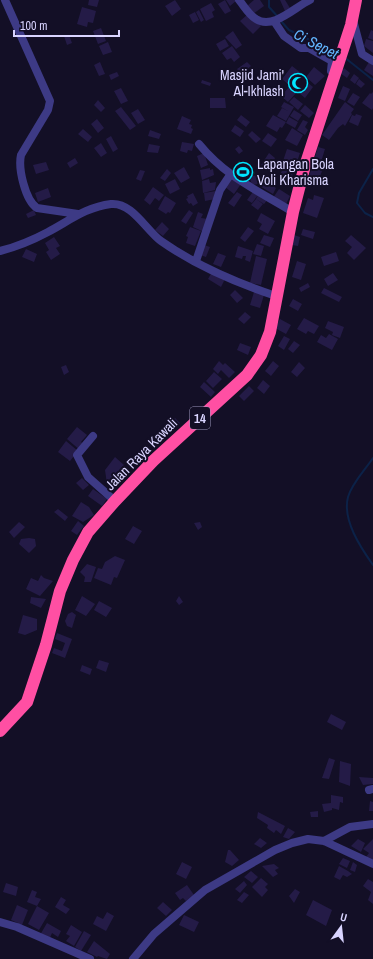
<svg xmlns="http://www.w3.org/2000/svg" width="373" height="959" viewBox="0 0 373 959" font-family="'Archivo Narrow',sans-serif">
<rect width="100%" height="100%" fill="#130f26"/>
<!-- green -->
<path fill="#12302f" d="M239,161L255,173L247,183L231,171Z"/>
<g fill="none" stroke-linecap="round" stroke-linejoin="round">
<!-- stream -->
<path stroke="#0c2248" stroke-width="2" d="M269,0V7L278,17
M281,21L289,30L337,53
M344,57L373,80
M373,169L359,193L357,203L365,213L373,217
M373,458C365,470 352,483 348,497C342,520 361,548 373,565"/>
</g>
<!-- building -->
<path fill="#241b47" d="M89,0H99L97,7L88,5Z
M175,0L181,9L172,16L165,6Z
M225,0L231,11L225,14L218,4Z
M226,0H235L236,1L230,6Z
M254,0H260L264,6L253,14L247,6Z
M280,0H285L290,8L285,11Z
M211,3L215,10L212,12L214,17L206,21L200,9Z
M82,7L96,11L93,23L88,22L87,27L77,24Z
M199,10L204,20L201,22L196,12Z
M195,12L199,20L193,23L189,15Z
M247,15L261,26L253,34L240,21Z
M101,28L106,41L98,44L93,31Z
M371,30L373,31V40L368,38Z
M233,31L242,45L236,49L225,37Z
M69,35L72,43L67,45L64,36Z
M225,39L229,46L220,51L216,44Z
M366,39L373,41V53L364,46Z
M108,42L112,52L103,55L99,46Z
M232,46L240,57L234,62L231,58L227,60L222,53Z
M100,62L105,74L99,76L94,65Z
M247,62L251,66L241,74L237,69Z
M369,62L373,64V76L364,70Z
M292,66L305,76L303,79L313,87L305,98L282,79Z
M314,67L325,76L315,85L306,77Z
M344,68L350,73L347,78L340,73Z
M117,72L119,76L111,80L109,75Z
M354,74L359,78L355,84L350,80Z
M359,79L365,84L361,88L356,84Z
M202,80L211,83L210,86L201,83Z
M343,86L350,89L345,101L338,98Z
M289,87L296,93L288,102L281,96Z
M121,88L128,101L121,104L114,91Z
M373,92V108L372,110L362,103L370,93L371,94Z
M353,93L360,97L354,106L347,102Z
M294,97L303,104L298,110L289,102Z
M210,98H225L226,108H210Z
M98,100L105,108L101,112L94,105Z
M284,102L294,107L286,121L277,116L282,108L288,111L281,107Z
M345,102L354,109L351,113L352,114L345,126L343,124L338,128L329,140L322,135Z
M305,105L314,113L309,118L300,111Z
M121,107L136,126L130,130L115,111Z
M138,109L145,120L138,124L131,113Z
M294,110L302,115L298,121L290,116Z
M356,114L362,116L358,126L349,122L352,115L355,116Z
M241,115L250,122L246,127L237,120Z
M273,115L286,122L282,128L280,127L277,132L266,126Z
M182,116L191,120L189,124L192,125L191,128L193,129L191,134L177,129Z
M289,117L298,122L295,128L286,123Z
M97,119L104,128L98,133L91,124Z
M303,120L308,122L305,127L308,130L305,135L297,130Z
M235,125L244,131L240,137L231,131Z
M292,128L303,135L297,146L285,140Z
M83,129L92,137L88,142L78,134Z
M150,130L161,134L159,139L148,136Z
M252,131L261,139L256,143L248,135Z
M268,133L277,139L271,147L262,141Z
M111,136L118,149L113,152L106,139Z
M182,142L194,144L192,151L188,150L187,153L180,151Z
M101,143L107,153L101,157L94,148Z
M149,144L160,146L158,153L147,152Z
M239,146L243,151L239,154L235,149Z
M318,147L325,149L321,162L314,160Z
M287,149L300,153L296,165L283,161Z
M204,153L208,165L201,168L197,156Z
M269,153L275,158L274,160L276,162L270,171L261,165Z
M75,158L78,163L70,168L67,163Z
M314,161L318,162L316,169L322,171L318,182L308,179Z
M46,162L49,170L36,174L33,165Z
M184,167L190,178L181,183L174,173Z
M210,168V170L213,169L214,175L202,180L200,170Z
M167,169L171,173L165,181L160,178Z
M283,169L293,175L289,182L279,176Z
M140,170L145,171L141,181L136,179Z
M250.5 180a4.5 4.5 0 1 1 9 0a4.5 4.5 0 1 1-9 0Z
M232,178L241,184L234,194L225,187Z
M175,179L180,189L170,194L165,184Z
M209,179L210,183L216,182L215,190L203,193L202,181Z
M262,179L276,188L273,194L258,185Z
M153,187L164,195L159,201L155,198L150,205L144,200Z
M48,188L51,197L38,202L35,193Z
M255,189L268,199L264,204L256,199L258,195L252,203L247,200Z
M279,189L290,196L285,206L273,198Z
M216,191L215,199L205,201L204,193Z
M237,192L242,195L234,207L228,203Z
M193,193L198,203L193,206L191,203L189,204L186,199L188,198L187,196Z
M314,195L324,198L317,218L303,213L308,198L313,200Z
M165,196L176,203L170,213L168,212L166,214L158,209Z
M256,199L263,204L258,210L251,205Z
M34,210L36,215L28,218L26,214Z
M189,210L193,213L186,224L181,221Z
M198,212L203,214L201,218L208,219L204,232L193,227Z
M261,213L275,221L268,234L259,229L262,224L257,221Z
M162,222L169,229L163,236L155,230Z
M190,227L201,231L195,246L186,243L188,237L186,236Z
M248,227L254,231L245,242L240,238Z
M303,229L315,232L313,239L301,235Z
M264,235L274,238L270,247L260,243Z
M294,235L300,237L298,246L292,245Z
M351,235L366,248L354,260L347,253L352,247L345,241Z
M54,237L60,246L56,248L60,254L51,260L46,252L49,250L45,243Z
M257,244L264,246L261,256L253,254Z
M204,245L210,247L206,257L200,255Z
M238,246L253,251L250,262L245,260L246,256H243L242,259L235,257Z
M26,249L37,254L34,262L22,257Z
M336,252L339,261L324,266L321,257Z
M218,253L226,256L221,267L213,264Z
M256,256L267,259L261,285L250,283Z
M297,261L306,264L301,280L292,277Z
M212,272L225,279L221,287L208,279Z
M333,273L338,280L328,286L324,279Z
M308,283L310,287L301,292L299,288Z
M324,288L342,297L339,302L321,293Z
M235,290L243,298L237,303L230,295Z
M254,292L264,295L260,308L250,305Z
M293,299L302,304L298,311L289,306Z
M245,312L251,317L244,324L238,319Z
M304,318L319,326L314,334L308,331L306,334L297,329Z
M280,319L291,325L286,334L275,328Z
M328,321L344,327L340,338L332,335L333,332L325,328Z
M329,334L338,339L332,350L317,342L321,335L326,338Z
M284,336L290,339L284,350L278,346Z
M294,341L300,345L293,353L288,349Z
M240,343L251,347L248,355L237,350Z
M219,361L223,365L225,363L235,372L229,378L221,370L218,374L213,369Z
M273,361L279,366L271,376L265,371Z
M299,362L305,368L297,377L291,372Z
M66,365L69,372L64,375L61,367Z
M214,372L222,379L213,388L206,381Z
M263,380L270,386L264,394L257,388Z
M204,382L215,392L211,397L200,387Z
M249,386L254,391L244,401L239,396Z
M175,418L180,423L172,430L167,425Z
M77,427L87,435L81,442L85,445L81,451L67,439Z
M66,441L78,451L70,461L58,452Z
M115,457L124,465L111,480L117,485L116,487L111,483L107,484L105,470Z
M82,478L89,485L83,490L76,483Z
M93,489L107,499L102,506L88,496Z
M81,502L89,507L94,515L83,522L72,516Z
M58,509L68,517L65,521L54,512Z
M78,521L84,526L77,535L71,531Z
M19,522L25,527L14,538L9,532Z
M200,522L202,527L198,530L194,523Z
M133,526L142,531L134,544L125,539Z
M29,538L35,539L36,546L29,553L19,544L21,539Z
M115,556L125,560L117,578L114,577L111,585L94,578L98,568L102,569L105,562Z
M87,564L96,567L91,582H84L85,577L80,572Z
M41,575L44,578L53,581L40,596L26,589L31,578L38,581Z
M82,596L95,604L86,616L75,610Z
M179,596L183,602L179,605L176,601Z
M31,597L46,599L41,608L30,603Z
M99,601L112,608L106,617L94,610Z
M72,612L76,615L72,628L67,626L65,621L68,614Z
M23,615L37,619V630L25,635L18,633Z
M57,633L72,639L65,658L52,653L54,648L62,651L65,643L55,639Z
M99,660L109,663L106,672L96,668Z
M82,665L92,669L90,675L80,671Z
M331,714L346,722L342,730L327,722Z
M329,758L335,760L329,779L322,778Z
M340,761L351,764L350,786L339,782Z
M359,777L373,778V784L363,785Z
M331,795L343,797V803L340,802L339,810L332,808V810L324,812L322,804L331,803Z
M370,801L373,802V811H369Z
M318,811V817H311L310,812Z
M258,812L285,826L281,834L276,830L274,833L267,828L268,825L257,818Z
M288,828L295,832L289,839L283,837Z
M260,838L267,843L261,848L254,844Z
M358,839L365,843L361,852L351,846Z
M373,839V861L366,857L369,853L363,849Z
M228,850H230L239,860L232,866L225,862Z
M343,858L350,861L347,868L339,864Z
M182,862L192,867L186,879L176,874Z
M353,862L357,865L355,872L350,870Z
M274,864L279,868L275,870L278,874L273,877L262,866Z
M339,866L348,871L352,874L347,877L343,875L340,880L334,877Z
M251,871L258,877L252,883L244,877Z
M261,878L268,884L265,887L268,890L262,897L252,887Z
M368,879L373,882V904L368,900L371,892L363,886Z
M244,881L247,885L240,893L235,889Z
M6,883L18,887L16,896L3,892Z
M187,885L194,895L186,901L183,898L180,900L175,893Z
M295,889L300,892L294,903L289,896Z
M32,890L37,892L35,897L41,899L37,906L27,902Z
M244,892L249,895L242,903L237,900Z
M61,897L66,900L63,905L70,909L66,914L55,907Z
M313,900L332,910L326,926L306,915Z
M163,902L172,910L166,916L157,908Z
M17,905L28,910L22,925L11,920Z
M37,906L49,913L39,930L28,924Z
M107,912L114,916L106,931L93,924L97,916L103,919Z
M184,915L199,922L194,932L179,925Z
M47,923L61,931L58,937L52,933L49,940L40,935Z
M71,925L82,932L74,946L66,941L70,936L66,934Z
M84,931L91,935L81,951L75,947Z
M94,941L110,954L107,959L98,956L97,957L87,952Z"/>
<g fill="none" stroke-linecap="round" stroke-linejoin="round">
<!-- street -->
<path stroke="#3d3a85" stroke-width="8" d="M5,0L50,101L48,110L21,155C18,168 25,200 37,208L78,214
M239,0C244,6 249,15 256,19C273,30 295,7 310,0
M353,20L362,54L373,61
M274,21L284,36L301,48H309L332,61L331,71
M199,144C226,177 257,190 293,212
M0,251C16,247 33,240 48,232C69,221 86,207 111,204C132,202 146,230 161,241C195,265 237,283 276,296
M196,261L220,190L230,175
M93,436L77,455L88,477L115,501
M369,790L373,789
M324,841L350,827L373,824
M0,922L17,927L90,959
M133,959L154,934L205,890L275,850L292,843L308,839L324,841L373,864"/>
<!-- highway -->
<path stroke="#ff4fa3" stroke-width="12" d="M0,731L27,702L46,645L60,591L73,560L88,532L115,501L153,461L247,375L261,355L270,332L293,212L304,169L351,25L356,0"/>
</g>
<!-- icons -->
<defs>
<g id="mosque-ring" transform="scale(1)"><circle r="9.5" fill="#130f26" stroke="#00e5ff" stroke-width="1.5"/><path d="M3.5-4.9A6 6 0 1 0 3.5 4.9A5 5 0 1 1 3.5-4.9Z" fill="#00e5ff"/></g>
<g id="stadium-ring" transform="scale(1)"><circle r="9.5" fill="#130f26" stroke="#00e5ff" stroke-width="1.5"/><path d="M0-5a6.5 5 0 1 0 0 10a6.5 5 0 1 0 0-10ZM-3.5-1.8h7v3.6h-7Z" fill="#00e5ff"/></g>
</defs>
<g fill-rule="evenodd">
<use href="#mosque-ring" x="298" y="83"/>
<use href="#stadium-ring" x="243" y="172"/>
</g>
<g text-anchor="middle" stroke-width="4" stroke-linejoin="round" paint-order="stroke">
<!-- shield labels -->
<rect fill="#130f26" stroke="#9e99be" stroke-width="1" x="190" y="407" width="20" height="22" rx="3"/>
<g font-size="13" font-weight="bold" fill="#d9d4ff">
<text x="200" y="423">14</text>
</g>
<!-- poi labels -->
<g font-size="14" fill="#d9d4ff" stroke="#130f26" text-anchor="end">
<text x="284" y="80">Masjid Jami'<tspan x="284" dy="16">Al-Ikhlash</tspan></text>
<text x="257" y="169" text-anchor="start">Lapangan Bola<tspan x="257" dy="16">Voli Kharisma</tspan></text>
</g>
<!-- street labels -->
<g font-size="14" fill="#d9d4ff" stroke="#130f26">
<text transform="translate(141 454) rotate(-45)" y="5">Jalan Raya Kawali</text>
</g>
<!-- water labels -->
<g font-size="15" font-style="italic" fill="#62b6ff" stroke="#130f26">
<text transform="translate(316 44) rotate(27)" y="5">Ci Sepet</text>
</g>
</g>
<!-- north arrow -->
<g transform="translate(341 927) rotate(15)" stroke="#130f26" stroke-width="3" paint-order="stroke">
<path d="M0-3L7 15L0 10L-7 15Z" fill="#d9d4ff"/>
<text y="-6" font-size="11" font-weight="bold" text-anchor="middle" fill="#d9d4ff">U</text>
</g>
<!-- scale -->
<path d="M14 30v6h105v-6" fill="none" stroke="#d9d4ff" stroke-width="2"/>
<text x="20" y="30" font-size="12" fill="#d9d4ff" stroke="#130f26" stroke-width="3" paint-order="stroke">100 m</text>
</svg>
